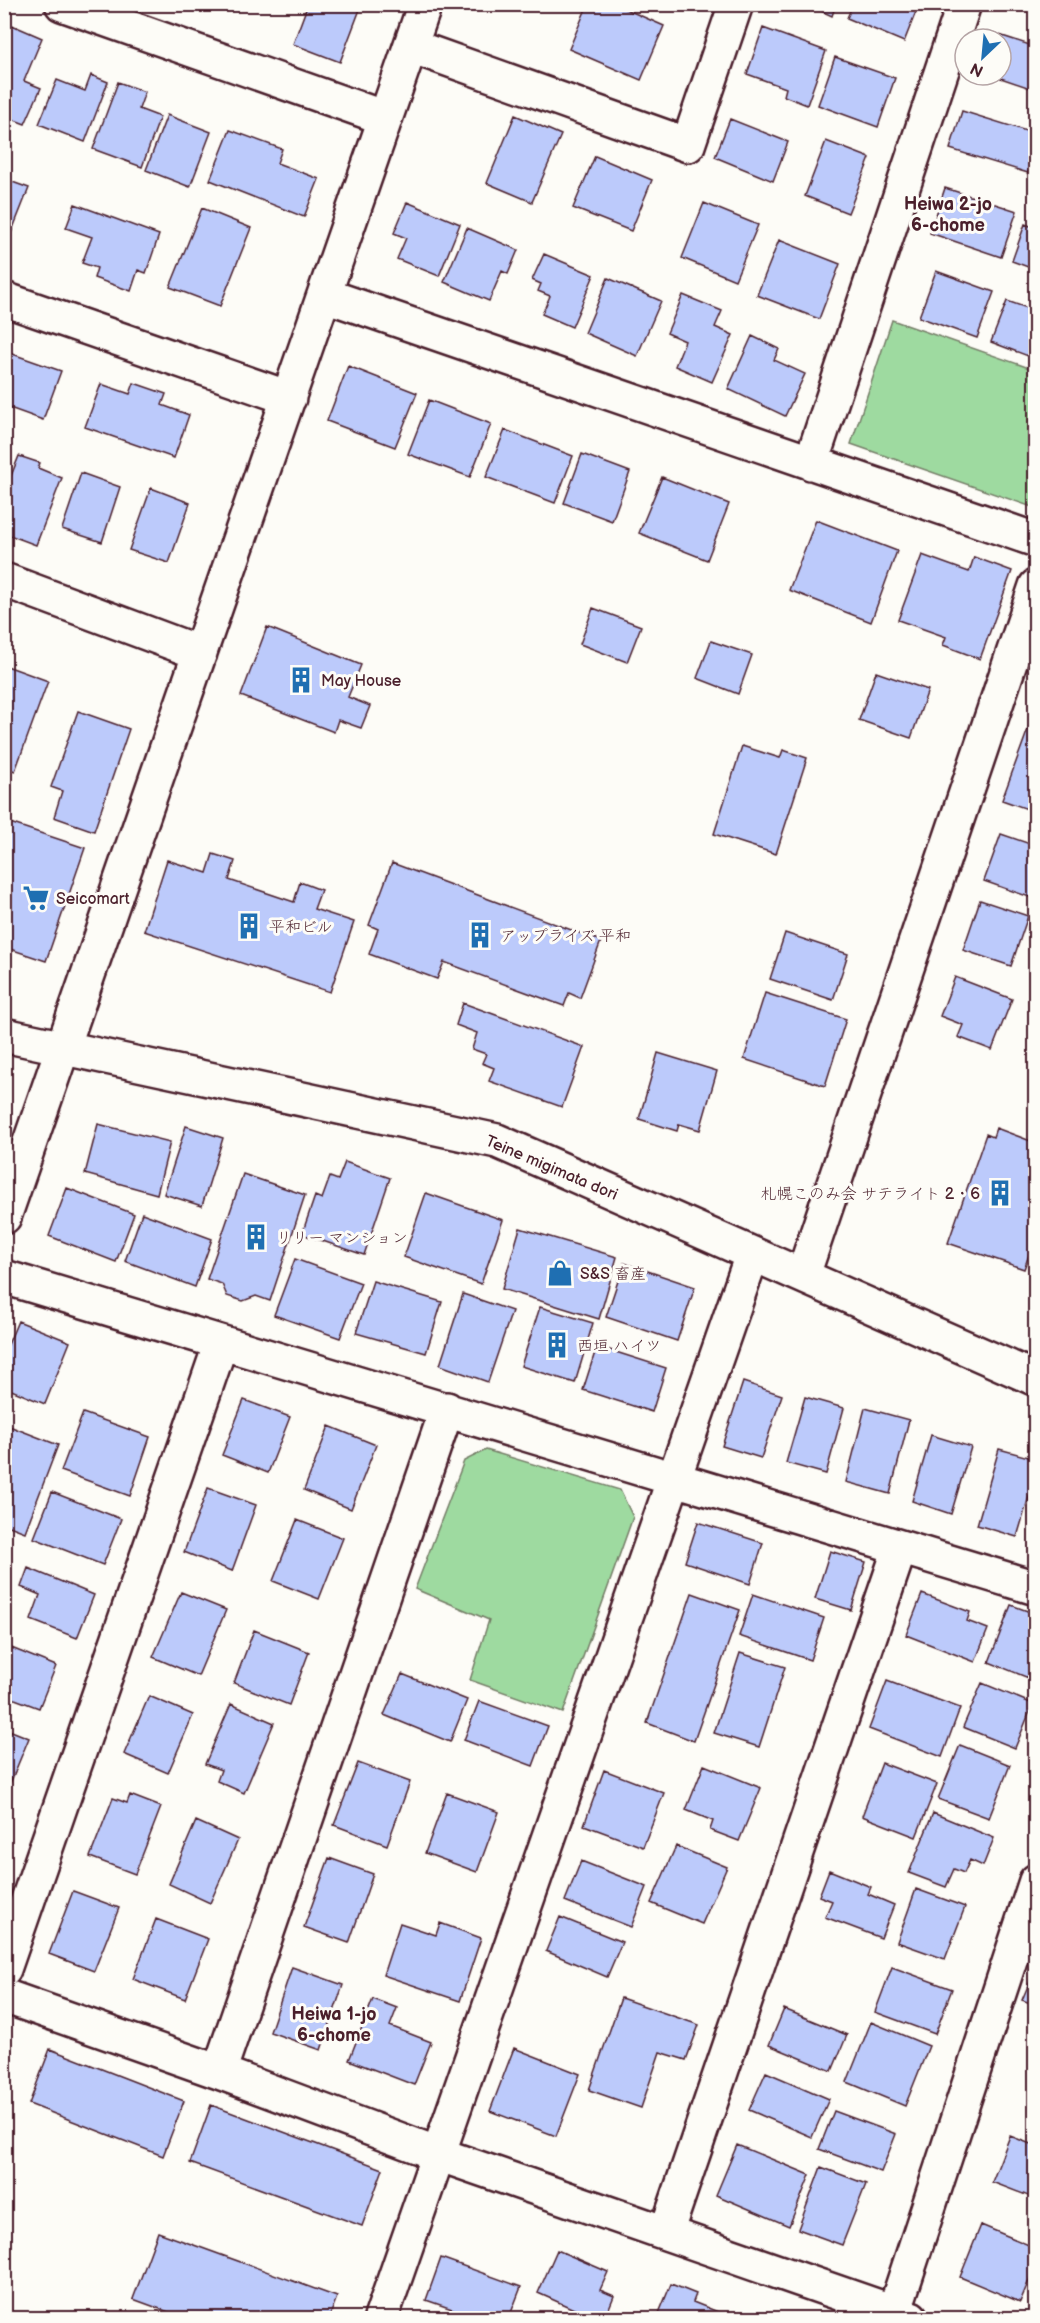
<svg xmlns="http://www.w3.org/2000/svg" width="1040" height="2323" viewBox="0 0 1040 2323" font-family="'Balsamiq Sans','Klee One',sans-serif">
<rect width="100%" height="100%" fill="#fdfcf7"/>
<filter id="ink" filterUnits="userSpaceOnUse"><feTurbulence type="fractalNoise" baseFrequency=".0167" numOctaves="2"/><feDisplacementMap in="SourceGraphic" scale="12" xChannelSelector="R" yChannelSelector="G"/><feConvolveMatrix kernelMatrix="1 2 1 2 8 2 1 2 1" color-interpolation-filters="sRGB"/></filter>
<g filter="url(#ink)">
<!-- green -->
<path fill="#9edaa0" stroke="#747c66" stroke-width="1.5" d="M892,320L1035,370V508L851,444Z
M486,1450L620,1490L633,1517L563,1713L470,1680L489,1620L415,1589L464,1461Z"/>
<!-- building -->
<path fill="#bccafb" stroke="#4a1f2b" stroke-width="1.5" d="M308,4H362L340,62L293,44Z
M588,4H614L664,26L641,80L569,49Z
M806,4H836L832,16Z
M853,4H919L904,42L847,18Z
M12,25L42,38L24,81L41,88L25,124L4,116V44Z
M763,28L826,51L807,105L784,96L786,88L747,74Z
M987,31L1036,47V90L992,75H1001V39H984Z
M835,57L895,78L878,127L818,105Z
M91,75L108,82L85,142L39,124L57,80L85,91Z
M118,82L145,92L139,109L160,117L142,167L93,149Z
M962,111L1036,134V148L1028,173L950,149Z
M167,115L211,132L190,187L146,170Z
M515,115L561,135L532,202L487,183Z
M730,119L788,142L773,181L715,157Z
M230,130L282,149L277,163L319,179L304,217L210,180Z
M826,141L870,158L848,213L805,196Z
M595,156L652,180L631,231L573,208Z
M4,179L29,188L6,246L4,245Z
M945,188L1017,211L1001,257L930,233Z
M407,202L460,224L439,276L397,259L406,238L394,233Z
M704,203L758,225L735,280L682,258Z
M75,204L159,235L146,273L138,270L131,291L94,278L97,268L82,263L92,237L66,228Z
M202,208L251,228L220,306L170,287Z
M1025,224L1036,228V270L1012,261Z
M467,228L518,250L508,274L502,271L489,301L444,282Z
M779,240L840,264L819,319L757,295Z
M544,254L594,275L572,327L542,314L550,296L538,291L541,284L532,280Z
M936,271L994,292L977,338L919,317Z
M608,278L661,301L637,356L585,333Z
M683,295L722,311L715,327L733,335L712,382L675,366L685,341L667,333Z
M1007,301L1036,311V359L991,342Z
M752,336L779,349L774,360L805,374L785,416L728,389Z
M4,351L61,371L43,420L4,406Z
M348,366L417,393L395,447L327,421Z
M134,383L166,394L162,405L189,415L174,458L85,427L101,384L130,394Z
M429,400L491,424L470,477L408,454Z
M505,430L573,456L555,503L486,477Z
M4,444L11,446L4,462Z
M582,454L630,472L612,521L564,503Z
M19,456L40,463L38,468L62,478L36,545L4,533V493Z
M81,473L120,487L102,542L62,529Z
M662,477L729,504L707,560L639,533Z
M151,488L190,503L169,563L129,550Z
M816,520L897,551L871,622L789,590Z
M922,555L969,572L974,557L1012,571L980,659L943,645L946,637L898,620Z
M593,608L641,626L627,662L580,644Z
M267,627L361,665L348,697L370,706L361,728L338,720L334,732L241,696Z
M711,641L752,655L738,694L697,678Z
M4,665L48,681L15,771L4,767Z
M876,672L928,690L911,738L859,720Z
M78,711L129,729L94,831L54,817L62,791L51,787Z
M1034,713H1036V812L1002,800Z
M742,746L780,758L783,750L807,758L776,854L714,834Z
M4,821L85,848L46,961L4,947Z
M1001,834L1036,846L1035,899L984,881Z
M213,854L235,861L229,880L294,902L300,882L321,890L314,909L354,922L330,992L144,931L167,860L207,873Z
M392,863L601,941L580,998L569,993L564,1006L444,962L437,979L369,954L378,929L369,925Z
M980,900L1028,916L1011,966L963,950Z
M785,933L848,954L833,1000L770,979Z
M955,977L1012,999L992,1050L958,1037L963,1025L940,1016Z
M765,993L846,1019L825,1086L744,1059Z
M463,1003L584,1047L562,1107L489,1081L494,1068L482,1063L486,1054L472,1049L477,1033L456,1025Z
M658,1053L717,1071L700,1130L679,1124L677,1131L639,1119Z
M98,1124L170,1142L157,1194L85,1174Z
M186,1126L223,1138L202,1206L164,1194Z
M996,1128L1036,1143L1033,1150L1036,1151V1235L1024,1269L948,1243L986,1134L993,1137Z
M345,1162L390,1178L364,1255L302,1234L315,1196L322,1199L330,1177L338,1180Z
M243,1174L305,1195L270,1301L256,1296L243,1301L227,1296L222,1284L207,1279Z
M67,1188L134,1214L116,1262L49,1236Z
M426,1193L503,1220L481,1284L404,1257Z
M142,1213L212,1239L195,1287L125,1261Z
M520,1228L617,1257L599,1319L502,1289Z
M295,1259L361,1283L340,1338L274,1315Z
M624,1263L695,1287L677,1341L606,1317Z
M373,1281L442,1302L426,1353L356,1333Z
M463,1294L512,1311L488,1382L440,1365Z
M540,1307L593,1323L575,1383L521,1366Z
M18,1321L70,1342L45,1404L4,1387V1354Z
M597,1346L666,1368L652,1412L583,1390Z
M743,1382L782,1395L761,1458L722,1446Z
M805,1397L844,1408L826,1474L786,1463Z
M244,1400L290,1417L268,1473L222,1455Z
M865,1408L909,1420L890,1494L846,1482Z
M83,1413L150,1437L130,1496L61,1471Z
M4,1424L58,1445L25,1532L4,1524Z
M329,1426L376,1445L351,1509L304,1490Z
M931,1435L971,1447L951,1514L912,1501Z
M999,1449L1036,1459V1473L1017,1537L977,1525Z
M208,1488L256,1505L232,1571L184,1552Z
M52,1492L121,1519L103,1565L34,1538Z
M297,1520L343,1538L319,1599L273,1581Z
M698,1522L763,1543L750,1584L685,1562Z
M830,1551L866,1562L851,1610L815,1599Z
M28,1568L94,1595L77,1638L31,1620L40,1595L21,1587Z
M181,1592L226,1610L198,1676L153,1657Z
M692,1593L740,1610L694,1741L647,1723Z
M753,1594L824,1618L810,1660L739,1636Z
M922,1594L970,1612L967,1621L988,1629L975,1662L906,1635Z
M1011,1605L1036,1614V1681L989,1662Z
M254,1630L309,1652L289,1705L234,1683Z
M4,1645L56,1666L39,1708L4,1695Z
M740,1653L785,1667L759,1747L714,1733Z
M402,1674L467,1700L450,1742L384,1715Z
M887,1681L960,1708L942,1757L869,1729Z
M982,1683L1033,1704L1015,1748L963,1727Z
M149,1696L193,1715L168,1773L124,1754Z
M479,1701L548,1726L533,1766L464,1740Z
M231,1704L274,1723L244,1793L217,1781L221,1770L205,1764Z
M4,1728L29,1738L9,1786L4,1784Z
M960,1745L1010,1765L989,1818L938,1799Z
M358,1763L410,1782L387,1845L334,1825Z
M882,1763L937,1784L916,1837L862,1816Z
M704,1765L761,1788L739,1841L710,1830L713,1821L686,1810Z
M604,1770L664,1793L643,1847L584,1825Z
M447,1793L499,1812L477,1872L425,1853Z
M130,1795L161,1807L135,1874L90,1857L113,1798L127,1803Z
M933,1813L994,1838L983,1866L970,1860L964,1873L954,1869L946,1887L909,1873Z
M196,1821L238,1840L210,1903L169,1884Z
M676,1846L727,1867L702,1924L651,1903Z
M329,1858L373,1874L349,1943L304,1927Z
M581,1861L647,1887L631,1927L565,1901Z
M829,1870L871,1887L868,1894L894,1905L881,1938L825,1917L832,1901L819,1896Z
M916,1889L965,1907L945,1959L897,1942Z
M73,1891L119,1908L94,1971L49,1954Z
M560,1917L622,1942L607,1977L546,1951Z
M156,1919L208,1939L185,1999L133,1979Z
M400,1923L436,1935L440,1923L481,1938L460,2001L383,1975Z
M292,1967L343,1985L321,2050L270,2032Z
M892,1967L952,1989L935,2034L875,2012Z
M1036,1967V2005L1022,2000Z
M621,1998L699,2025L686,2060L660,2052L641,2108L589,2090Z
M373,1999L397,2008L390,2026L431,2042L414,2085L349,2060Z
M784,2009L847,2035L832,2071L769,2045Z
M871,2022L929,2046L905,2106L847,2082Z
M514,2048L580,2074L556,2136L490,2111Z
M50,2049L184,2101L163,2156L29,2104Z
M766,2072L829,2099L812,2137L749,2110Z
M211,2105L383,2169L362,2226L190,2163Z
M834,2111L896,2134L881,2172L819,2149Z
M1010,2136L1036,2146V2199L992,2182Z
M737,2145L810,2175L789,2226L716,2195Z
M821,2167L866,2184L842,2245L798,2229Z
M981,2225L1036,2248V2264L1020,2302L960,2277Z
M158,2232L337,2297L329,2318H185L133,2299Z
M557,2250L608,2272L600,2290L614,2296L605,2318H594L538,2293Z
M441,2258L521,2287L509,2318H478L426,2300Z
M671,2284L696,2294L693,2302L718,2312L716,2318H657Z
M56,2314V2318H4V2315Z"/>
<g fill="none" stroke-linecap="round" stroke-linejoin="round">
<!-- minor casing -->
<g stroke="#4a1f2b" stroke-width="38">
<path id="minor" d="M62,4L385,118
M411,46L688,145L736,4
M325,295L1036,540
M4,299L289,398
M811,463L964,4
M4,580L200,653
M4,1035L497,1141L1036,1379
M4,1217L425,4
M803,1275L1036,586
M4,1277L1036,1588
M4,1969L221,1343
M4,1996L219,2072L438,2154L911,2318
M219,2072L447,1409
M666,2233L900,1548
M894,2312L1036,1881
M381,2318L752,1255"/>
</g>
<!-- minor -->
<use href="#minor" stroke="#fdfcf7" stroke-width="33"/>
</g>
</g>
<!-- icons -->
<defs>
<g id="building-bare" transform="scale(2.07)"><path d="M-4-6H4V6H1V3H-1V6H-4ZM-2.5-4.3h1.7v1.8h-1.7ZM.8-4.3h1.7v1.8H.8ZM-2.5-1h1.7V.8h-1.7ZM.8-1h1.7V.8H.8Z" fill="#1f6fb2" stroke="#fdfcf7" stroke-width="2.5" paint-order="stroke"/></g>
<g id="supermarket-bare" transform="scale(2.07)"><path d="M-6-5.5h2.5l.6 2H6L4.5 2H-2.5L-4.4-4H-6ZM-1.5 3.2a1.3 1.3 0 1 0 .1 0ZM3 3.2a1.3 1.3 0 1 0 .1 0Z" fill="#1f6fb2" stroke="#fdfcf7" stroke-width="2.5" paint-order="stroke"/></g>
<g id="shop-bare" transform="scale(2.07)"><path d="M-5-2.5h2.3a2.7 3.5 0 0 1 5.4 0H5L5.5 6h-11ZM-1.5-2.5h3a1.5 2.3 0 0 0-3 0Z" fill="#1f6fb2" stroke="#fdfcf7" stroke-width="2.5" paint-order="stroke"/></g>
</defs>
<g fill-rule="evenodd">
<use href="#building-bare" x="301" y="680"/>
<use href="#supermarket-bare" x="36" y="898"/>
<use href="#building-bare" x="249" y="926"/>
<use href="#building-bare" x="480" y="935"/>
<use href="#building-bare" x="1000" y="1193"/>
<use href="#building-bare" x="256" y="1237"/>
<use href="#shop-bare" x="560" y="1273"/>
<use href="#building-bare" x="557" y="1345"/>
</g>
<g text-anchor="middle" stroke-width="6" stroke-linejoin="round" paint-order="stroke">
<!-- poi labels -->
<g font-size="16" fill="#4a1f2b" stroke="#fdfcf7" text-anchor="start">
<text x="321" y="686">May House</text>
<text x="56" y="904">Seicomart</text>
<text x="269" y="932">平和ビル</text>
<text x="500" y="941">アップライズ 平和</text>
<text x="980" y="1199" text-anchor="end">札幌このみ会 サテライト 2・6</text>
<text x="276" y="1243">リリー マンション</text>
<text x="580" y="1279">S&amp;S 畜産</text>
<text x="577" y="1351">西垣 ハイツ</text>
</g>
<!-- street labels -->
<g font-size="16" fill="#4a1f2b" stroke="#fdfcf7">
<text transform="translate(552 1167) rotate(23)" y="6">Teine migimata dori</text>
</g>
<!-- neighbourhood labels -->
<g font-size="18" font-weight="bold" fill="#4a1f2b" stroke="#fdfcf7">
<text x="948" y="210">Heiwa 2-jo<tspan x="948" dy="21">6-chome</tspan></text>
<text x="334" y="2020">Heiwa 1-jo<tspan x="334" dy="21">6-chome</tspan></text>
</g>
</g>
<!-- margin -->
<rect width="1040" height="2323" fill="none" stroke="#fdfcf7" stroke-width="24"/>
<rect x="12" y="12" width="1016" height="2299" fill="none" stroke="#4a1f2b" stroke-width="2" filter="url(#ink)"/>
<!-- north arrow -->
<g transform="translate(983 57) rotate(206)"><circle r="28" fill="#fdfcf7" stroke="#b5a4a5" stroke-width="1.5"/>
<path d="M0-4.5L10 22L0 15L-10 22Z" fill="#1f6fb2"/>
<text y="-9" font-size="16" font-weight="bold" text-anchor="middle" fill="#4a1f2b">N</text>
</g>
</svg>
